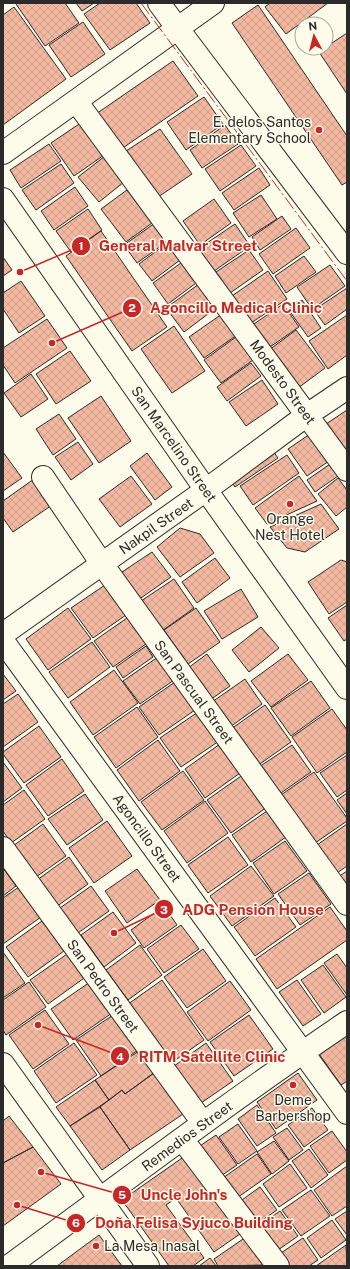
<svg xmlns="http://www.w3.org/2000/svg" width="350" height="1269" viewBox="0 0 350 1269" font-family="'Public Sans',sans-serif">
<defs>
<pattern id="building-cross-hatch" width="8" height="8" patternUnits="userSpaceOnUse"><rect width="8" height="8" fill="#f2b8a0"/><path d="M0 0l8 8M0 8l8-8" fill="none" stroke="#d09e8a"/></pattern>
</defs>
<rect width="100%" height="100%" fill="#fdfbea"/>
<!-- building -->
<path fill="url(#building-cross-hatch)" stroke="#2b2b2b" d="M17,3H65L79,23L45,46L16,4Z
M76,3H94L82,11Z
M100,3H136L150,23L110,50L84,14Z
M270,3H328L286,34L265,7Z
M258,5L347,136V182L342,185L232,23Z
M14,7L66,79L3,125V15Z
M83,22L105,54L71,77L49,45Z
M347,33V94L319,52L326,48V47Z
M173,61L198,96L117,152L93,116Z
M204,97L223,124L186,150L167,122Z
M85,120L107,153L74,176L51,143Z
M225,125L238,144L202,168L190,150Z
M160,129L192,174L158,197L126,151Z
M49,144L61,161L21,188L10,170Z
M241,145L256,166L220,191L205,169Z
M109,153L129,178L99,202L78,177Z
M61,164L74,183L36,210L22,190Z
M259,168L270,185L234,210L222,193Z
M75,187L88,206L54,230L41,211Z
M127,190L152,223L126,242L101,209Z
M261,195L277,219L249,237L233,213Z
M214,199L231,223L200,245L183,221Z
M88,209L102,230L71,252L56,231Z
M282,216L291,229L260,250L252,237Z
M155,223L168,241L137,263L124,245Z
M235,224L250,246L214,271L198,249Z
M296,228L310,248L273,274L259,254Z
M101,231L167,327L132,351L66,256Z
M167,243L180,260L152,281L139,264Z
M249,250L263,270L230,293L216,272Z
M304,256L316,272L286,293L275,276Z
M3,257L12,270L3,276Z
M181,263L196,283L168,304L153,283Z
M330,265L345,286L312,309L297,287Z
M268,271L287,299L248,325L229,298Z
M21,281L45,316L19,333L3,309V293Z
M199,284L216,308L184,332L166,308Z
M347,288V309L325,325L314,310Z
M302,300L321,328L308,337L288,309Z
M283,304L299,327L267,349L251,326Z
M222,314L237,335L204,358L189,337Z
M347,315V355L328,369L309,341Z
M47,319L67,348L15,383L3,365V348Z
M174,326L205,371L172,393L141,349Z
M296,330L325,368L298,388L269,350Z
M236,337L253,360L221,383L204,360Z
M70,351L91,381L56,404L36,374Z
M251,363L261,376L227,401L217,387Z
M31,374L48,399L21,417L4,393Z
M262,380L278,404L246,426L229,402Z
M101,396L131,441L99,463L68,418Z
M347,410V453L326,424Z
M59,414L76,439L53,455L36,429Z
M313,432L332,459L307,476L288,449Z
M78,442L93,464L71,480L55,457Z
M271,448L278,458L235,487L228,477Z
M3,452L22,478L3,491Z
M147,453L172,487L155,500L130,466Z
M287,455L299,473L253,505L240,486Z
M333,462L341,474L315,492L307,480Z
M131,476L152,504L120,527L99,499Z
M299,476L317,501L267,524L255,508Z
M338,478L347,490V507L336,516L318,494Z
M34,479L52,505L13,532L3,518V501Z
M321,504L339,529L305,552L287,548L270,527Z
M180,528L200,534L214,553L180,577L157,547Z
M152,552L171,577L138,600L119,574Z
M215,558L230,578L197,603L182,582Z
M341,560L347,562V602L329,614L308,582Z
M174,579L194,608L159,633L138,603Z
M105,585L126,615L93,638L71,608Z
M241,589L258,617L222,639L204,611Z
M347,605V639L344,641L328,618Z
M68,608L91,639L48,670L26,639Z
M196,608L220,642L188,664L164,630Z
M127,618L146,644L113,667L94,641Z
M261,627L279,648L249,672L232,650Z
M92,642L110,667L68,698L49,672Z
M146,646L153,657L123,678L116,667Z
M207,654L230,686L210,700L188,668Z
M288,654L308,680L271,707L251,681Z
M158,657L174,680L140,704L123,681Z
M114,670L138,703L93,735L70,702Z
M3,674L16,691L3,700Z
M245,679L262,704L230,727L212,702Z
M311,681L330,708L291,736L271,708Z
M175,682L195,710L159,735L139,707Z
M18,694L38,722L3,747V704Z
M265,705L291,742L257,766L231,729Z
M137,707L158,737L116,768L94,737Z
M332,709L347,730V752L317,773L292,737Z
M198,712L219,741L181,767L160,738Z
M39,726L61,757L24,783L3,754V752Z
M158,740L180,771L139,801L117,770Z
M220,744L240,773L205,798L185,769Z
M292,745L311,772L278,795L259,767Z
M347,755V790L337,797L320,773Z
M62,759L84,791L48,816L26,785Z
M3,762L22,788L3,802Z
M183,771L204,800L162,830L141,802Z
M314,772L347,818V821L315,843L281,795Z
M244,774L267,807L231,833L207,800Z
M24,790L45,819L11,843L3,831V805Z
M347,793V814L337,800Z
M85,794L103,820L67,845L48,819Z
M205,801L228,833L187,863L164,831Z
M267,811L286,837L251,862L232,835Z
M107,821L132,856L94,883L69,848Z
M43,824L66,856L36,877L13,846Z
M347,824V866L337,873L317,845Z
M228,837L248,865L208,893L188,865Z
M285,841L307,871L274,894L253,863Z
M69,857L88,884L56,907L37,880Z
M251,866L274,896L232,926L210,896Z
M3,868L16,886L3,896Z
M137,869L160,900L127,923L105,891Z
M347,871V889L338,877Z
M309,873L331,904L300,925L278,894Z
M91,886L109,911L78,933L60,908Z
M19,887L41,917L3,944V898Z
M275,898L296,927L255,956L234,927Z
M164,906L177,925L144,948L131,930Z
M330,907L347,931V940L277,989L256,959Z
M113,912L136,943L104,967L81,935Z
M42,921L64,951L28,977L6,947Z
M181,925L199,949L164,973L147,949Z
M140,945L162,975L128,1000L106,970Z
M203,949L226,981L187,1008L164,977Z
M3,952L25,983L3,998Z
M70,952L87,976L48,1004L30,980Z
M337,954L347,968V995L324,963Z
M323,965L346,997L324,1013L301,980Z
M162,980L204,1040L167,1066L124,1007Z
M297,980L321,1014L303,1026L279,992Z
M230,981L251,1010L208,1041L187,1012Z
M29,982L46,1007L6,1035L3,1030V1000Z
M90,982L112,1013L73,1040L51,1009Z
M45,1010L69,1044L33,1069L9,1035Z
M113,1015L138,1050L101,1076L76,1040Z
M249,1015L273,1049L234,1076L210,1042Z
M347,1035V1081L341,1085L319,1054Z
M74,1043L97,1075L56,1103L34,1071Z
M206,1043L233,1081L201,1103L170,1069Z
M139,1051L154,1073L125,1094L122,1090L109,1100L95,1080Z
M154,1073L183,1114L130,1150L100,1107L122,1090L125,1094Z
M298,1073L317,1100L276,1129L257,1102Z
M95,1080L109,1100L70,1126L56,1107Z
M257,1105L276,1133L257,1146L238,1119Z
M100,1107L130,1150L102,1170L70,1126Z
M312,1108L328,1130L304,1147L288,1125Z
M9,1116L33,1147L3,1163V1121Z
M238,1124L257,1151L238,1164L219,1137Z
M287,1128L303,1150L289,1160L273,1137Z
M332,1131L347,1152V1160L329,1173L310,1146Z
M216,1135L237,1165L215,1180L194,1150Z
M274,1141L289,1161L272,1174L257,1152Z
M33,1147L61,1184L3,1226V1163Z
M309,1149L328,1175L311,1188L292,1161Z
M257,1154L271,1174L231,1202L217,1182Z
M185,1156L240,1234L214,1252L176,1198L166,1205L204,1258L193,1266H169L122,1200Z
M290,1164L307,1188L279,1207L263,1184Z
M347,1166V1206L332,1216L314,1190Z
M260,1187L277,1210L251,1228L235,1205Z
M311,1190L330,1216L301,1236L282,1210Z
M280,1211L298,1236L271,1255L253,1230Z
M347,1211V1235L335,1219Z
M332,1220L346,1240L321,1258L307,1238Z
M99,1235L122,1266H57Z
M246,1237L265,1265L218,1266L214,1259Z
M303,1238L318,1260L309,1266H282L275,1257Z
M346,1245L347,1266H316Z
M210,1258L216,1266H199Z"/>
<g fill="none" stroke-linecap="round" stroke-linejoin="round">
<!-- minor casing -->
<g stroke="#2b2b2b" stroke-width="24">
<path id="minor" d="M159,3L178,29L347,253
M76,101L347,470
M3,153L213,3
M43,477L102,564L347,904
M3,634L206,490L307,415L347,388
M3,641L347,1113
M3,848L203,1123
M3,1064L148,1266
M182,1139L278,1266
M9,1266C121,1184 232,1100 347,1022"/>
</g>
<!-- major casing -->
<g stroke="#2b2b2b" stroke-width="24">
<path id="major" d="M3,199L206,490L347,688"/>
</g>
<!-- minor -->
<use href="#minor" stroke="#fdfbea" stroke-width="22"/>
<!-- major -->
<use href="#major" stroke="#fdfbea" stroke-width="22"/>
<!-- power -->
<path stroke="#c62828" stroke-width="1" stroke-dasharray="14 3 2 3" stroke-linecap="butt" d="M141,3L347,281"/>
</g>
<!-- markers -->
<g fill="#c62828" stroke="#fdfbea" stroke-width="1.5">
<circle cx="319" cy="130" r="4"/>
<circle cx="290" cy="504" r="4"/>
<circle cx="293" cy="1085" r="4"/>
<circle cx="96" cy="1246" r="4"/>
</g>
<g text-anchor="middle" stroke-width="3" stroke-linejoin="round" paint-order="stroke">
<!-- poi labels -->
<g font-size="14" fill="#2b2b2b" stroke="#fdfbea">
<text x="311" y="127" text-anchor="end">E. delos Santos<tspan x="311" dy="16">Elementary School</tspan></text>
<text x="290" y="524">Orange<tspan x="290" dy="16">Nest Hotel</tspan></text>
<text x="293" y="1105">Deme<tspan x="293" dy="16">Barbershop</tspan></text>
<text x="104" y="1251" text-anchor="start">La Mesa Inasal</text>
</g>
<!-- street labels -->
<g font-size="14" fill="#2b2b2b" stroke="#fdfbea">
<text transform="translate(283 382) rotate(54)" y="5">Modesto Street</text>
<text transform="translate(174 444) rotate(55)" y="5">San Marcelino Street</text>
<text transform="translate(156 526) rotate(-35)" y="5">Nakpil Street</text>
<text transform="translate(194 692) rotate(54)" y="5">San Pascual Street</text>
<text transform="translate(147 838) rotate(54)" y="5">Agoncillo Street</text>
<text transform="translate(103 986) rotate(54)" y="5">San Pedro Street</text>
<text transform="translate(187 1136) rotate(-36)" y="5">Remedios Street</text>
</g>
</g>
<!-- callouts -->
<path fill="none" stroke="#c62828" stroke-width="1.5" d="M20 272L81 246M52 343L132 308M114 933L164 909M38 1025L120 1056M41 1172L122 1195M17 1205L76 1223"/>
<g fill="#c62828" stroke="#fdfbea" stroke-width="1.5">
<circle cx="20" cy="272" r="4"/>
<circle cx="52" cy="343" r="4"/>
<circle cx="114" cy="933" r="4"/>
<circle cx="38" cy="1025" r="4"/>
<circle cx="41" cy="1172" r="4"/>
<circle cx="17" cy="1205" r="4"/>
<circle cx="81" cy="246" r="10"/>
<circle cx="132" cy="308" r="10"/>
<circle cx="164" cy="909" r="10"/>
<circle cx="120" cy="1056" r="10"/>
<circle cx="122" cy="1195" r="10"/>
<circle cx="76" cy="1223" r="10"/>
</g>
<g font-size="12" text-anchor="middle" font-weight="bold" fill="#fff">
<text x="81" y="250">1</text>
<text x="132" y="312">2</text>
<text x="164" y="914">3</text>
<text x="120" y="1061">4</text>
<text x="122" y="1199">5</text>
<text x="76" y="1227">6</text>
</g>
<g font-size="15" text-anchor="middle" font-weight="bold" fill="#c62828" stroke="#fdfbea" stroke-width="3" stroke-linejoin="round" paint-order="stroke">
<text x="178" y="251">General Malvar Street</text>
<text x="236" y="313">Agoncillo Medical Clinic</text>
<text x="253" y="915">ADG Pension House</text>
<text x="212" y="1062">RITM Satellite Clinic</text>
<text x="184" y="1200">Uncle John's</text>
<text x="194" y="1228">Doña Felisa Syjuco Building</text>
</g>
<!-- border -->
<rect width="350" height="1269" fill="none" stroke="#2b2b2b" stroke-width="8"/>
<!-- north arrow -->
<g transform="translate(314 36) rotate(353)"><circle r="19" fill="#fdfbea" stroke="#a9a89e"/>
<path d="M0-3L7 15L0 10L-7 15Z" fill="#c62828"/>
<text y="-6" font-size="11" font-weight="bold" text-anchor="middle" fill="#2b2b2b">N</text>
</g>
</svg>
